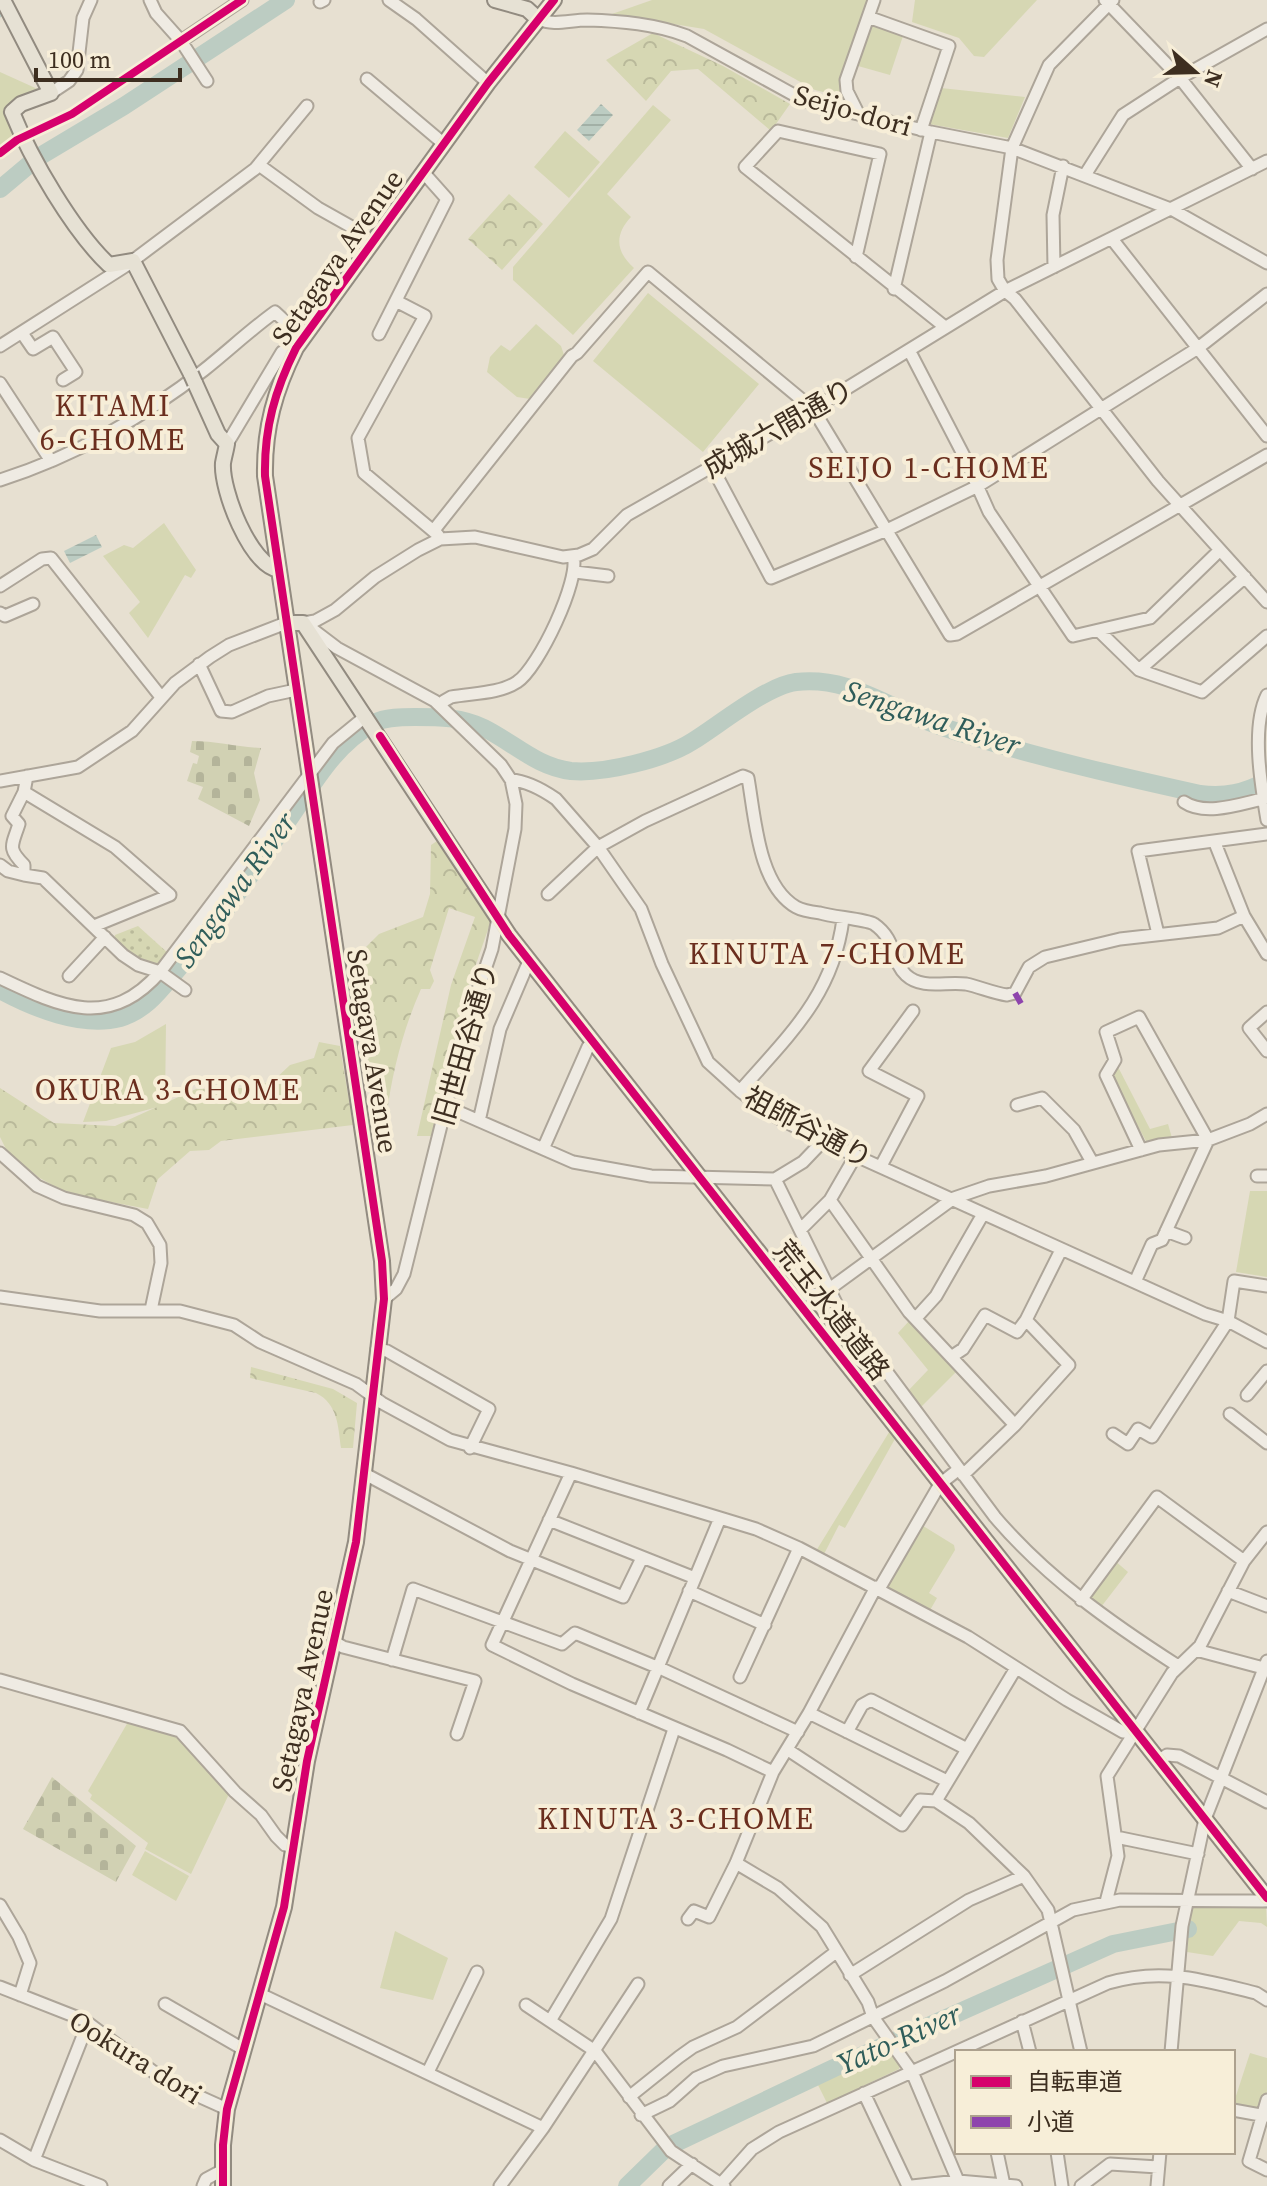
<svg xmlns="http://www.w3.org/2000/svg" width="1267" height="2186" viewBox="0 0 1267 2186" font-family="'Source Serif 4','Noto Sans JP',serif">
<defs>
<pattern id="grass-dots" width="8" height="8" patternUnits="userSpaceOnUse" patternTransform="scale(2)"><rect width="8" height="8" fill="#d6d7b3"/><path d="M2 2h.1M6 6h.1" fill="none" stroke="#b9b99a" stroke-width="1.8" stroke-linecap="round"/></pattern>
<pattern id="forest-crowns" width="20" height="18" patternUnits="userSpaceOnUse" patternTransform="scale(2)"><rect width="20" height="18" fill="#d6d7b3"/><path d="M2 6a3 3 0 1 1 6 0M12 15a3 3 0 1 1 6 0" fill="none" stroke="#b9b99a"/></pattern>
<pattern id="cemetery-stones" width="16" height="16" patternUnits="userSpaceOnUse" patternTransform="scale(2)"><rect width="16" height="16" fill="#d1d1b3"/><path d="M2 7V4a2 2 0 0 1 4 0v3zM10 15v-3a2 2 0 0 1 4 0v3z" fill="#b4b49a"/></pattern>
<pattern id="water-rules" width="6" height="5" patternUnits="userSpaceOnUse" patternTransform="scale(2)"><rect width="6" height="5" fill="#bcccc2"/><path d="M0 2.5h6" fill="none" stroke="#a2b0a6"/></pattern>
</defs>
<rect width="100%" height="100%" fill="#e7e0d1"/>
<!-- grass -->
<path fill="url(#grass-dots)" d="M138,926L169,954L159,967L140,961L114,940L115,935Z"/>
<!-- forest -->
<path fill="url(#forest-crowns)" d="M653,33L723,66L790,104L771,131L698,69L671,71L646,101L606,60Z
M509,194L543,224L502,270L468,239Z
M440,839L492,918L466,993L432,1136H417L451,985L475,917L449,908L430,970L434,981L430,989H421C404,1027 392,1072 387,1113L376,1111L371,1096L354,959L379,934L423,917L430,894L431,845Z
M319,1042L340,1046L353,1125L221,1141L209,1150L190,1151L158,1179L148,1209L68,1194L38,1177L7,1151L0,1137V1088L54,1123L115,1126L196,1089L248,1088L273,1081L290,1065L314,1058Z
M251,1367L333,1389L357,1403L353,1448H341C338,1426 338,1404 316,1393L250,1378Z"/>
<!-- cemetery -->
<path fill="url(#cemetery-stones)" d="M192,741C216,741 238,747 261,748L254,773L260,800L249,826L198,799L203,787L187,781L193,763L197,764L199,756L190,752Z
M52,1777L136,1846L116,1882L23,1829Z"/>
<!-- green -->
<path fill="#d6d7b3" d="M652,0H870L842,78L843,97L815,90L704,29L612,14Z
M915,0H1037L984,57L974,56L959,38L912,22Z
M868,17L905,30L890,75L851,64Z
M0,72L42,91L7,109L24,141L0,157Z
M941,88L1025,97L1008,138L929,124Z
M653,105L671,120L607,194L631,217C614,235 616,252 634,268L573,335L513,280V267Z
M565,131L600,162L569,198L534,167Z
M648,293L759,384L703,452L593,361Z
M536,324L561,346L564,355L530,399L517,397L487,372L490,357L501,345L510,351Z
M164,523L196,570L191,578L185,575L148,638L129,613L140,602L103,556L124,545L133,548Z
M166,1024L165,1105L106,1121L83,1122L111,1048L135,1042Z
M1117,1065L1150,1129L1168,1124L1172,1138L1147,1143L1110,1075Z
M1250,1191H1267V1277L1236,1272Z
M910,1320L957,1371L918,1410L906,1393L928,1370L898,1333Z
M891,1429L896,1437L845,1528L839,1525L823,1556L816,1551Z
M920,1524L954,1545L955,1550L929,1593L937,1598L929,1612L884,1588Z
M1114,1560L1128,1572L1101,1607L1086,1598Z
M128,1722C187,1732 193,1749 229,1794L191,1874L145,1849L148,1843L90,1799L92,1795L88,1791Z
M145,1851L189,1876L176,1901L132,1875Z
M1196,1905L1266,1906L1267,1927L1261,1923L1239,1921L1213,1956L1187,1952L1190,1910Z
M395,1931L448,1958L433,2000L380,1988Z
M890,2048L901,2063L899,2069L827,2103L817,2083Z
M1250,2053L1267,2058V2091L1261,2109L1233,2105Z"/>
<!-- water -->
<path fill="url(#water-rules)" d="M601,104L613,115L589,141L577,130Z
M96,535L102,547L70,563L64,551Z"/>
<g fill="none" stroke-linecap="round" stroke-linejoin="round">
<!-- stream -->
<path stroke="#bcccc2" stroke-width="3" d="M0,16L2,13"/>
<!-- river -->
<path stroke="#bcccc2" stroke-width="18" d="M0,189L37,158L124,106L286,0
M0,990C33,1008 82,1028 120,1018C147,1010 161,989 178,969C218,923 253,872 287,822C313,785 333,746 374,723C385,717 403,717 415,717C439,717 462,717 484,728C514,743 537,767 571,771C604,774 665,759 693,741C719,725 766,686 796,682C843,677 875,699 915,716C932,724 951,730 968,735C1044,759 1123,777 1200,794C1226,797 1244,793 1267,781
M627,2186L667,2147L834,2068L1113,1944L1188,1929"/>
<!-- minor casing -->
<g stroke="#ada599" stroke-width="15">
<path id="minor" d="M150,0L156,13L181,41L207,81
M389,0L416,19L488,83
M1105,0L1180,78L1252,169
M1113,0L1049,65L1012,148L997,260L998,279L1005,291L1015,299L1158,481L1267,602
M320,2L324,0
M868,17L949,46L921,130
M538,19C554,26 570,20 587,20C622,21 655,24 687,36L805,101L931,132L1012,148L1173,210L1267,263
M181,41L242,0
M367,79L444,144
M51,93L69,81L77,70L83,18L91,0
M858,113L847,91L846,80L874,0
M259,165L318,208L350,226L369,246
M1085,175L1123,115L1180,78L1267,29
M1112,239L1267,436
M856,257L880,154L778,131L745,167L945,327
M1054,267L1053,215L1063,166
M894,289L931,132
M396,301L425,316L358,438L364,473L438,535
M22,333L33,349L53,337L76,372L63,380
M379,334L447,199L423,172
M0,346L127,265L255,169L307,106
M909,350L964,456L989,512L1073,636L1150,618L1220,550
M0,383L51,461
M227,444L282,352L296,348
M712,467L771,578L887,530L978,486L1198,348L1267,294
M0,480C73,457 144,417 204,370C228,351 250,330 275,312L303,338
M434,530L572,356L577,353L648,272L813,409L950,635L957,634L1267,455
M575,572L608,576
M0,586L42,559L51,558L161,697
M0,613L5,616L33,604
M303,623L315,621L335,610L375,577L418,550L440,539L475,537L563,557L579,555L593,549L627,515L813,409L1005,291L1267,161
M308,626L337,648L435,701L501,765L511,780L516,804L515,829L492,949L466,1025L404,1274L396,1289L384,1299
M1099,631L1139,670L1202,692L1267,636
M199,664L221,711L232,712L268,696L296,690
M1139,670L1245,577
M1267,695C1251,727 1261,785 1267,820
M441,706L444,701L451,697C472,693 499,694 517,682C538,669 581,579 573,556
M27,776L24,792L12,816L19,824C12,846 7,848 24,865V875L43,878L123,955L138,965L160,972L185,990
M511,780C527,781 543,790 556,799L598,847L641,909L662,964L708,1062L740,1091L769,1113L823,1141L1205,1314L1228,1321L1267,1342
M0,781L78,767L132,731L175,683L210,657L229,645L286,623
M24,792L115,847L170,895L94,926
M1184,802C1206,817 1243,803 1267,798
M1215,843L1244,916L1267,954
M0,865L8,871L24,875
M548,894L598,847L645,821L743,776L748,778C755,817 758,885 796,907C803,911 812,912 820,913C832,917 865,919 874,924C897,940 891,961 906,975C922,990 947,981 966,984C980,987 993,993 1007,995L1015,993L1029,967L1045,957L1120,939L1218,928L1244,916
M1158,934L1138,851L1267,834
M69,976L105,937
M0,978C59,1006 109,1031 160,972L333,743L366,716
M1267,1012L1249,1028L1267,1051
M740,1091C788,1036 833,996 843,919
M1017,1105L1042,1098L1074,1130L1092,1162
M445,1106L573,1162L651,1176L775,1179L803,1162L823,1141
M479,1121L500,1029L529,961
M543,1149L588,1047L593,1042
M0,1153L37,1186L64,1198L134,1215L147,1223L160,1245L161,1263L151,1310
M881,1166L918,1096L869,1071L913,1011
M1257,1176H1267
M775,1179L837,1305L995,1517C1047,1578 1111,1623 1178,1666
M830,1200L909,1312L1015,1425
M801,1229L830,1200L856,1155
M1166,1231L1185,1238
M1135,1282L1152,1244L1162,1240L1208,1140L1139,1017L1106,1032L1115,1060L1106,1075L1141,1150
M794,1296L820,1294L828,1290L954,1198L989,1186L1046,1176L1159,1145L1208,1140L1250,1124L1267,1114
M0,1297L100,1311H180L234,1325L260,1342L356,1384L382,1403L450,1440L571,1473L720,1518L756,1529L799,1548L968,1637L1067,1700L1123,1732H1136
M916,1318L936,1296L983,1214
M377,1349L387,1351L489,1409L470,1448
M951,1357L963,1349L985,1315L1017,1332L1026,1320
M1247,1395L1267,1371
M1230,1414L1267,1443
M1113,1434L1128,1444L1138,1429L1152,1437L1228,1321L1234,1281L1267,1286
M363,1473L510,1551L623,1597L642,1558
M571,1473L492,1645L572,1684L727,1750L773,1772
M963,1475L1015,1425L1069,1365L1026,1320L1061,1250
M549,1520L695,1578
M879,1589L940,1484L959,1469
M689,1591L765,1625
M1228,1591L1267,1606
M1081,1600L1157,1497L1244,1561
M333,1641L343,1647L475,1681L457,1734
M1196,1650L1267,1669
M392,1660L413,1589L562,1644L575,1633L664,1670L798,1732
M740,1677L799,1548
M0,1680L180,1731L235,1792L261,1815L276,1836L285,1845L294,1847
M639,1713L720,1518
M809,1713L947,1781
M847,1732L862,1705L871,1700L967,1749
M788,1750L902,1825L920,1800L936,1801L969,1823L1024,1876L1048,1910L1081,2052
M1159,1760L1167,1755L1179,1756L1267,1802
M936,1801L1016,1668
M1116,1837L1198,1854
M736,1863L778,1888L822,1927L868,2002L873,2017L912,2072L958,2181
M1106,1902L1118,1856L1107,1776L1172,1673L1200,1646L1244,1561L1267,1532
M0,1905L19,1937L30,1963L20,1995
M688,1919L694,1911L709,1917L736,1863L773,1772L809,1713L876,1587
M850,1975L969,1900L1024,1876
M0,1987L84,2020L167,2082L227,2109
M260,1994L543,2128
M165,2004L243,2049
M526,2005L595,2051L671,2151L724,2186
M550,2021L611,1919L674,1729
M1022,2021L1030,2052
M1171,2052L1182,1926L1205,1819L1267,1661
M428,2072L477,1972
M864,2093L908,2186
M629,2097L679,2057L693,2047L737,2027L836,1952
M1267,2100L1249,2161L1267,2170
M1233,2110L1266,2116
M641,2115L670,2101L696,2078L723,2066L813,2046L945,1981L1073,1910L1120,1900L1267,1901
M0,2140L34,2160L101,2186
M997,2152L1004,2185
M1057,2152L1062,2186
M34,2160L88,2023
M203,2186L206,2179L221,2171
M500,2186L543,2128L638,1984
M669,2186L692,2164
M719,2186L752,2149L779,2132L1108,1983C1162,1967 1203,1980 1256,1993L1267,2000
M912,2186L958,2181L1016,2186
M1081,2186L1110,2164L1158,2167
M1157,2186L1160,2152"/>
</g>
<!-- major casing -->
<g stroke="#928b80" stroke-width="18">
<path id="major" d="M3,0L51,93L21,104L12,112C31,159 73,231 109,265L133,261L191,374
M495,0L527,9L538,19
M195,383L218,434L227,444C226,450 224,457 223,463C221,490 250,565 279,570
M286,623H303L509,935L1267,1898
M223,2186V2145L227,2109L284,1907L307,1761L356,1542L384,1299L382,1261L265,476C264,428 275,390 296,348L488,83L554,0"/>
</g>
<!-- minor -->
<use href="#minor" stroke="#efebe3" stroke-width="11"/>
<!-- major -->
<use href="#major" stroke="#e6e1d4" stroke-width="14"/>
<!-- major-bridge casing -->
<g stroke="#928b80" stroke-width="18" stroke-linecap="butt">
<path id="major-bridge" d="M191,374L195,383"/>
</g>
<!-- major-bridge -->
<use href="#major-bridge" stroke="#e6e1d4" stroke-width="14"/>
<!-- quiet -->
<path stroke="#8e44ad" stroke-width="6" stroke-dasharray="12 6" stroke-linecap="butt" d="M1015,993L1023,1007"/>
<!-- cycleway casing -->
<g stroke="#f7eed8" stroke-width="13">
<path id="cycleway" d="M0,153L17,140L72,114L242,0
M380,736L509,935L1267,1898
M223,2186V2145L227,2109L284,1907L307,1761L356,1542L384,1299L382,1261L265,476C264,428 275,390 296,348L488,83L554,0"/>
</g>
<!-- cycleway -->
<use href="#cycleway" stroke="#d6006c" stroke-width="8"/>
</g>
<g text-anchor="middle" stroke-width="8" stroke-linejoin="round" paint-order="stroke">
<!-- street labels -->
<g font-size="28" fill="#3d2e20" stroke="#f7eed8">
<text transform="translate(853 110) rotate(16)" y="10">Seijo-dori</text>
<text transform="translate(337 257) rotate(-55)" y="10">Setagaya Avenue</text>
<text transform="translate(778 428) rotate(-30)" y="10">成城六間通り</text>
<text transform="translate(465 1044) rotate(-74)" y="10">旧世田谷通り</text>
<text transform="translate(373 1051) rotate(81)" y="10">Setagaya Avenue</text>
<text transform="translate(808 1127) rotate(28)" y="10">祖師谷通り</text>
<text transform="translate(832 1310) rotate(52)" y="10">荒玉水道道路</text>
<text transform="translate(302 1690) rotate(-78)" y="10">Setagaya Avenue</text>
<text transform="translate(136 2057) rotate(32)" y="10">Ookura dori</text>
</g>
<!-- neighbourhood labels -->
<g font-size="30" letter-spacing="2" fill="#6b2e1e" stroke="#f7eed8">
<text x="113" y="416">KITAMI<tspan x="113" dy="34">6-CHOME</tspan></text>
<text x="929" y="478">SEIJO 1-CHOME</text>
<text x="827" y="964">KINUTA 7-CHOME</text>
<text x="168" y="1100">OKURA 3-CHOME</text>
<text x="676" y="1829">KINUTA 3-CHOME</text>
</g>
<!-- water labels -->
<g font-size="30" font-style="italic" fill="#2f5d5a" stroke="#f7eed8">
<text transform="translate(932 718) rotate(18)" y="10">Sengawa River</text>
<text transform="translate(235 890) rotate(-54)" y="10">Sengawa River</text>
<text transform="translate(899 2039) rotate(-24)" y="10">Yato-River</text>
</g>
</g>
<!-- legend -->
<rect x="955" y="2050" width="280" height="104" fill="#f7eed8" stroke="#ada18e" stroke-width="2"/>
<rect x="971" y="2076" width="40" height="12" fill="#d6006c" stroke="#ada18e" stroke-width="2"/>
<text x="1027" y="2090" font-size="24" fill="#3d2e20">自転車道</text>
<rect x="971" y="2116" width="40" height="12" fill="#8e44ad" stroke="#ada18e" stroke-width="2"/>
<text x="1027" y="2130" font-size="24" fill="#3d2e20">小道</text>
<!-- north arrow -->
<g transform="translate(1195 72) rotate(110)" stroke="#f7eed8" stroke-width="6" paint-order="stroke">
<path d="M0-6L14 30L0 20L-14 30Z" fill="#3d2e20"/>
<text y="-12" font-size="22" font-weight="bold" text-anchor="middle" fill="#3d2e20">N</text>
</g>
<!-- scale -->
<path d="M36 68v12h144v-12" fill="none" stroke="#3d2e20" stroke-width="4"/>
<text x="48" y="68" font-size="24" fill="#3d2e20" stroke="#f7eed8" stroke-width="6" paint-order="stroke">100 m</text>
</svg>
